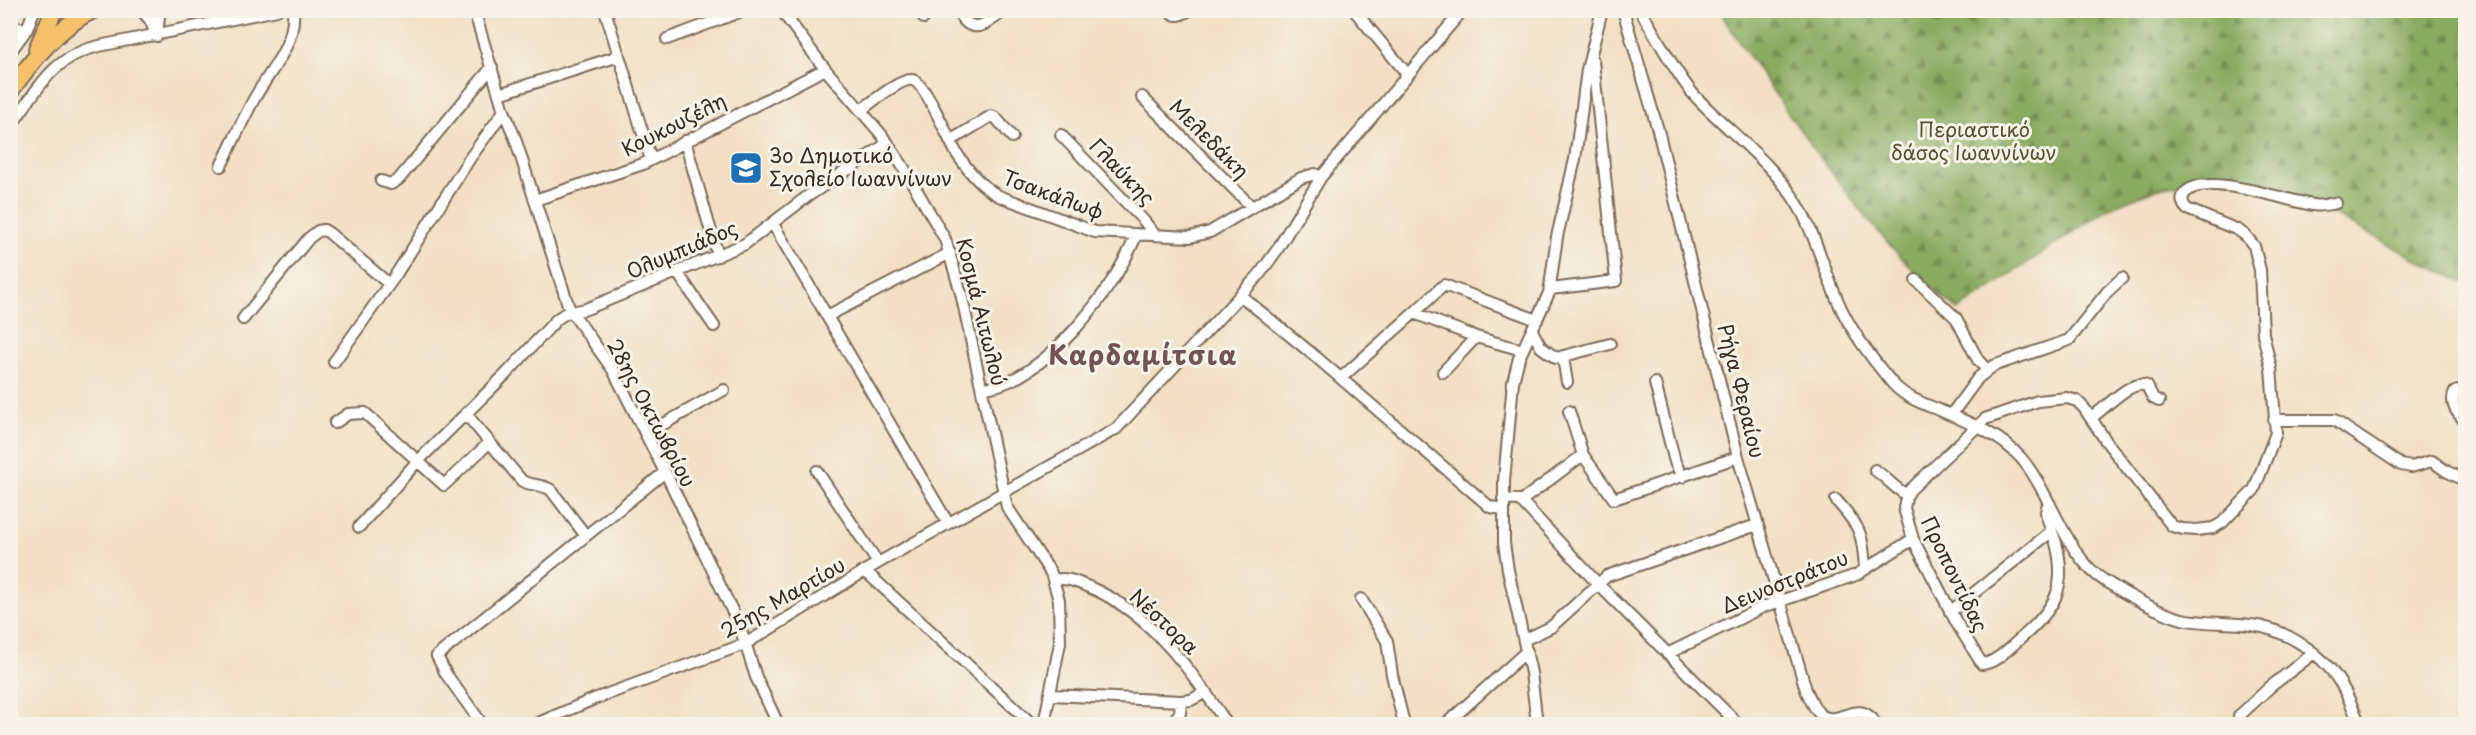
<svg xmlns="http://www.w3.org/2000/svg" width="2476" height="735" viewBox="0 0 2476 735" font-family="'Playpen Sans',sans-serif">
<defs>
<pattern id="forest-firs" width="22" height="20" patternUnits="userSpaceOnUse" patternTransform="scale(1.5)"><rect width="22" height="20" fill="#89ac60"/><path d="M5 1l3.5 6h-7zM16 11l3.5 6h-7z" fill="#718c4f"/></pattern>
</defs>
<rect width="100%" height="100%" fill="#f7f3e8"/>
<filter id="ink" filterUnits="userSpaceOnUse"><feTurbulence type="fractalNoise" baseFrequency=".0167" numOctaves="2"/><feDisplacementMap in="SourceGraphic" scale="12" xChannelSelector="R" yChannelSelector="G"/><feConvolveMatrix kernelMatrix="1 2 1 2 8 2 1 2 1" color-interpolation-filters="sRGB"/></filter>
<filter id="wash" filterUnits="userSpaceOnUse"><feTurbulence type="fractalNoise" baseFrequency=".008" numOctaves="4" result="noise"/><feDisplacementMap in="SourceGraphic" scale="24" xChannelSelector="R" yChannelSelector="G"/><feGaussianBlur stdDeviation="1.35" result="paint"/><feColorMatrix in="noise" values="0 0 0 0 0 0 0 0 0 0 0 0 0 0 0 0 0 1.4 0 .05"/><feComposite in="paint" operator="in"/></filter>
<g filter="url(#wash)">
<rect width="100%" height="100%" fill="#f2dfc4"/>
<!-- forest -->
<path fill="url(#forest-firs)" stroke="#626b3f" stroke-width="1.5" d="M1719,11H2465V283L2431,267L2307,200L2247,181L2208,179L2159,188L2109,208L1958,310C1910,273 1871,225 1834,176C1793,122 1756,67 1719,11Z"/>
</g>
<g filter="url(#ink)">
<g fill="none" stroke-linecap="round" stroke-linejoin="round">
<!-- minor casing -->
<g stroke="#7b6958" stroke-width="14">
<path id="minor" d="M141,10L150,20L157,36
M156,10L159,18L157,33
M474,10L504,111L515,138L569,308L613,370L671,484L740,627L756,677L778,724
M605,10L651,160
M781,10L825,69L881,134L902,165L945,239L961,293L1007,507L1051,573L1059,600L1060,643L1044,724
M919,10L924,18
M957,10C972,39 986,23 1006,10
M1169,10C1175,18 1182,15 1189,10
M1354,10L1408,75
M1623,10L1658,130L1738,457L1806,690C1810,698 1814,710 1821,715C1840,728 1858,696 1876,724
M1640,10C1657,36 1676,75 1695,96C1728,131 1769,160 1795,200C1814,230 1823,267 1837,299C1849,329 1872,359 1893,384C1906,398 1922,403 1939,410C1968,422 2000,434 2021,458C2052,494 2065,556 2105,581C2125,594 2159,613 2182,619C2205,624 2228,622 2251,625C2285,629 2321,652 2339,681C2348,694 2353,710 2360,724
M10,27L27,29
M667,39L745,10
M10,52L27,29L34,10
M499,94L619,56
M1142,97L1252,207
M861,110C871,103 901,78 912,80C925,81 949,141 957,154C968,170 981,187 999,196L1095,232L1190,237L1210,232L1301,178L1315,174L1321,177
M10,127C37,91 52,56 99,46L277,10
M1061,135L1144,221L1155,235
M685,141L718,256
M950,141L991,116L996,118L1012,137
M221,166C232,144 242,121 254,99C270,70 296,45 293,10
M381,181L391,184L399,179L492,67
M535,200L643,164L825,69
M773,224L948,523
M677,272L714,326
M1916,280L1956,318L1978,360L1987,370
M1551,289L1616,281L1593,61
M1240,295L1316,357L1490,507L1503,509
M1414,313L1444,285L1537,320
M827,316L950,253
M243,319L309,238L318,231L324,230L329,233L389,284
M1532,331L1541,347L1556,358L1610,344
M1563,358L1567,382
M334,362L395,276L470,158L504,111
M1443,372L1476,337
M1341,378L1414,313L1476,337L1522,350
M1655,383L1675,462L1682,477
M982,388C1041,386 1117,287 1136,235
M2466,388L2455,392C2449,404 2457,413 2466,422
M1569,411L1583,455
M466,414L522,481C532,486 542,484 551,490L586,536
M1951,415L1978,378L1993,366L2069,340L2107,292L2122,278
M2091,418C2105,409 2131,378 2147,386L2153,398L2159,401
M2274,420H2334L2401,465L2411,467L2432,461L2446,471L2466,481
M335,423L348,414L365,413L444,485L490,442
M646,434L724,390
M1875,470C1887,478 1894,488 1907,495
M817,471L878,563
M1503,499L1518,500L1523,503L1598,584L1738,724
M1836,500C1860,527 1863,533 1865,569
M1521,501L1583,455L1614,499L1738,457
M2050,504L2047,507L2046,512C2048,523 2053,533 2056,543C2068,589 2054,610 2020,639C2009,648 1996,663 1982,664L1956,622L1913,539L1904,508L1906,497L1910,490L1985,419L2038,401L2067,398L2077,401L2084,408L2106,441L2172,526L2183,529L2197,530L2213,528L2222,523L2254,490L2276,433L2271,368L2263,334L2260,270L2254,246L2246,236L2238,230L2187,209C2183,205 2180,199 2185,193C2205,171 2287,201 2313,205C2320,207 2328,204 2336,203
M359,527L415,464L508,372L557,319L566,313L586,309L745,244L808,196L888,143
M865,571L1032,724
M1054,580C1068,577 1076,582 1089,587C1149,612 1192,671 1227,724
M1361,599L1387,641L1392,675L1404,724
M1950,612L2052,531
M1524,640L1551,627L1607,576L1757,525
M1667,654L1763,607L1856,575L1913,539
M1051,695L1181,701L1191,700L1206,692
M2239,716L2270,687L2314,653
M482,724L446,674L437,656L665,472
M536,724L594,699L745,644L878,563L1116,429L1259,275L1277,250L1321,177L1463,10
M1171,724L1180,713L1181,701
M1446,724L1527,651
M1537,724L1531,673L1508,570L1504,543V481L1513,382L1519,358L1549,293L1557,237L1575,159L1587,70L1602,10"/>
</g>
<!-- highway casing -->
<g stroke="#7b6958" stroke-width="20">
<path id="highway" d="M37,49L54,10
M10,91C33,60 57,27 93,10"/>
</g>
<!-- minor -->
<use href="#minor" stroke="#fff" stroke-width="10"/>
<!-- highway -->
<use href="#highway" stroke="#f5c16b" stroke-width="16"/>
</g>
</g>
<!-- icons -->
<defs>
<g id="school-square" transform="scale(1.725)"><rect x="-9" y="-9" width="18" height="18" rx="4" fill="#1f6fb2" stroke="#f7f3e8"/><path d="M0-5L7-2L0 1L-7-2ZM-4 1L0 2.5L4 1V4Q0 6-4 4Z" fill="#fff"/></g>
</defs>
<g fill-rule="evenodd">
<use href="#school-square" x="746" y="168"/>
</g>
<g text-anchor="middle" stroke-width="6" stroke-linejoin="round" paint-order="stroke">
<!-- street labels -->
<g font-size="20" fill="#3b2a1e" stroke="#f7f3e8">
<text transform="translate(674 125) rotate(-27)" y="7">Κουκουζέλη</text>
<text transform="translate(1209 139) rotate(45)" y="7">Μελεδάκη</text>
<text transform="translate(1122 172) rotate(46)" y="7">Γλαύκης</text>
<text transform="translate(1053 195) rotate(20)" y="7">Τσακάλωφ</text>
<text transform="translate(682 250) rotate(-23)" y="7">Ολυμπιάδος</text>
<text transform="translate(981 312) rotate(76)" y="7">Κοσμά Αιτωλού</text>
<text transform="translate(1741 391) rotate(76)" y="7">Ρήγα Φεραίου</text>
<text transform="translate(651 413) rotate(62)" y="7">28ης Οκτωβρίου</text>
<text transform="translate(1954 574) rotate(64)" y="7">Προποντίδας</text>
<text transform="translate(1785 582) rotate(-22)" y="7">Δεινοστράτου</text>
<text transform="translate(783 598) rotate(-30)" y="7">25ης Μαρτίου</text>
<text transform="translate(1164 622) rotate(43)" y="7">Νέστορα</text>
</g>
<!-- park labels -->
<g font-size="20" fill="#575132" stroke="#f7f3e8">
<text x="1974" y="137">Περιαστικό<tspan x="1974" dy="23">δάσος Ιωαννίνων</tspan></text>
</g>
<!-- poi labels -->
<g font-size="20" fill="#3b2a1e" stroke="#f7f3e8" text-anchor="start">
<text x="769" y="163">3ο Δημοτικό<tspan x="769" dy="23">Σχολείο Ιωαννίνων</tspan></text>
</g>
<!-- district labels -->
<g font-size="26" font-weight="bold" letter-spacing="1.5" fill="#715453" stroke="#f7f3e8">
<text x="1143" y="365">Καρδαμίτσια</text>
</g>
</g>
<!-- margin -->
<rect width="2476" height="735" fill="none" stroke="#f7f3e8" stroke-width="36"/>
</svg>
